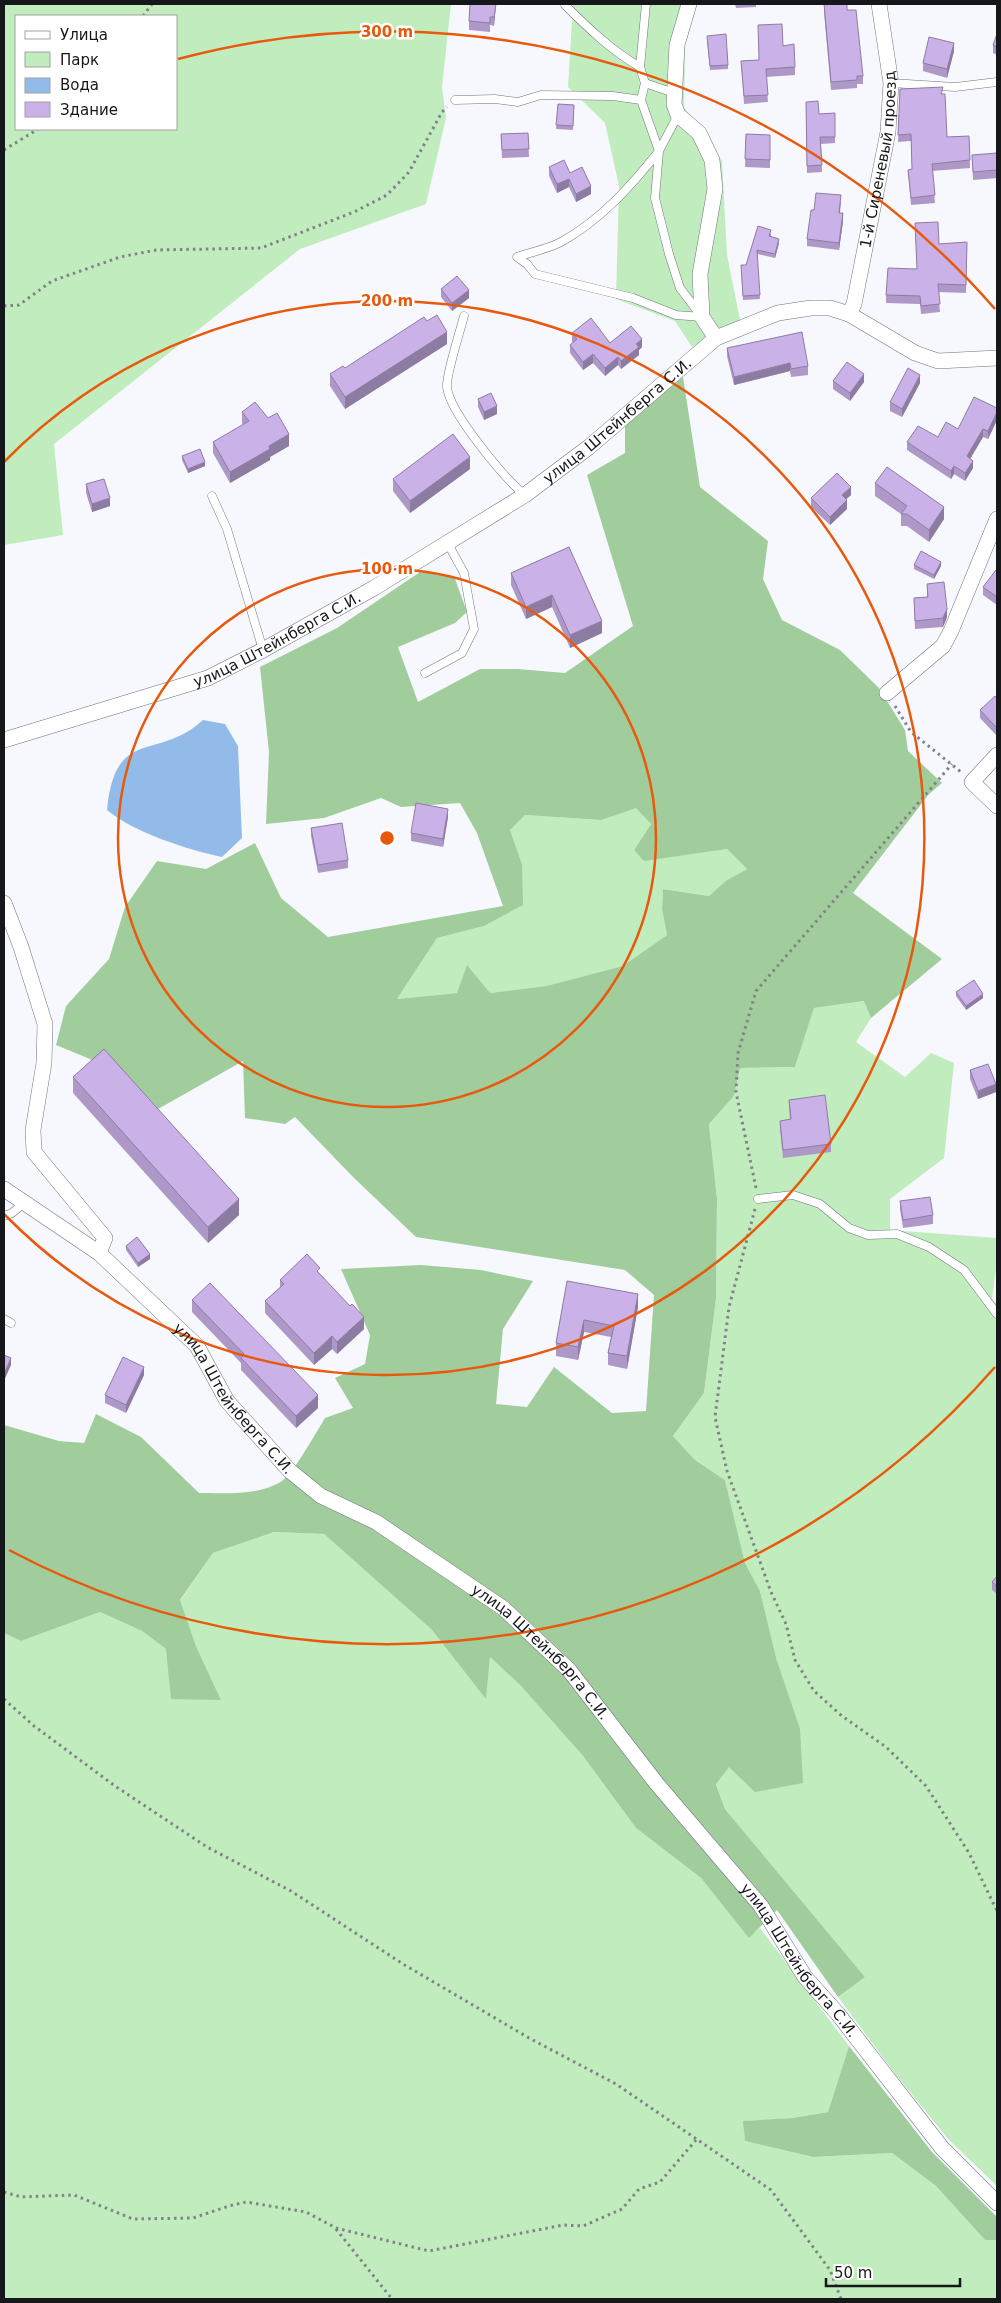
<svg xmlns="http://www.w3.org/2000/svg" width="1001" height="2303" viewBox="0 0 1001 2303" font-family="'DejaVu Sans',sans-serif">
<rect width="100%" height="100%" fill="#f7f8fd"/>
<!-- green -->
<path fill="#c1ecbd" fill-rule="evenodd" d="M4,4H451L442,87L446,118L426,204L300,249L54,444L63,535L4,545ZM176,16V129H16V16Z
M573,4H686L684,107L722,161L727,255L740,320L692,347L675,321L616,299L619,186L605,123L568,87Z
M636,807L651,824L634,850L644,860L727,849L747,869L727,880L710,896L663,889L662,909L667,935L624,966L546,986L490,993H457L397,999L437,938L484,926L522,905V864L510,830L525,815L601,820Z
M865,1001L871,1018L856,1042L905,1077L931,1053L954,1063L944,1158L890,1199V1230L997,1238V1262L992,1299L997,1304V2186L949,2140L896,2075L838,1997L865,1977L725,1809L716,1783L728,1767L777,1661L760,1591L745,1563L725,1480L695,1460L673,1436L704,1393L716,1299L717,1199L709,1124L734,1096L740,1068L795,1067L814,1008Z
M274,1532L324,1534L432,1630L486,1698L490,1657L521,1686L583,1756L636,1828L701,1878L749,1937L760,1928L849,2046L828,2112L792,2118L744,2121L745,2141L813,2157L892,2153L936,2186L985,2240H997V2299H4V1633L21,1641L100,1612L142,1631L166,1649L221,1700L196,1646L180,1601L213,1553Z"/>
<!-- forest -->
<path fill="#a1cd9d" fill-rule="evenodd" d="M683,377L700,487L768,541L763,579L782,620L840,650L879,688L905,730L908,751L942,783L929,794L853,893L942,959L871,1018L864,1001L814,1008L795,1067L740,1068L734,1096L709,1124L717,1199L716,1299L704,1393L673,1436L695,1460L725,1480L745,1563L760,1591L777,1661L800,1729L803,1783L755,1792L729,1767L716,1784L725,1809L865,1977L838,1997L777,1910L749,1938L701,1878L636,1828L583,1756L521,1686L490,1657L486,1699L432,1630L324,1534L274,1532L213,1553L180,1600L196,1646L221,1700L171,1699L166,1649L142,1631L100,1612L21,1641L4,1633V1425L59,1441L84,1443L96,1414L141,1437L199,1493C224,1493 259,1496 282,1481C293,1474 317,1431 325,1418L353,1408L335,1378L365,1364L370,1335L341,1269L421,1265L481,1270L533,1281L503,1329L496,1404L527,1407L554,1367L612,1413L646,1411L654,1295L625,1270L416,1237L354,1178L295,1117L285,1124L245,1118L243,1061L151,1113L127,1083L90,1059L56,1045L66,1006L109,959L125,907L157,861L206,869L255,843L281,898L328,937L503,906L477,833L460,803L401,807L381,798L324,818L266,824L269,752L260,667L337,628L420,572L454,576L467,612L455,623L398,647L418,702L480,669H518L565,673L633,626L587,475L625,453V422ZM636,808L651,824L634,850L644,861L727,849L747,869L727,880L709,896L663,889L662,909L667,935L623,966L546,986L490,993L467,965L457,993L397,999L437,938L484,926L523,905L522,864L510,830L525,815L601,820Z
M849,2046L932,2152L997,2217V2240H985L936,2186L892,2153L813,2157L745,2141L743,2121L792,2118L828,2112Z"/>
<!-- water -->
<path fill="#93bbea" d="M203,720L225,724L238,746L242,838L222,857C188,850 133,832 107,810C115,725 158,762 203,720Z"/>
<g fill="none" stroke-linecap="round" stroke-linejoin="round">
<!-- lane casing -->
<g stroke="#72747e" stroke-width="9">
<path id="lane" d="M565,5C588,28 612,51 640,67
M645,83L640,67L646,4
M891,83L955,87L997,82
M674,93L645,83L641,100L659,151L678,115
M455,100L495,99L518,102L541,95L613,96L641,100
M659,151L655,198L669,254L680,288L702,317L676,315L633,298L535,274L527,264L517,257C531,252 548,249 561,242C601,220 631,186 659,151Z
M464,316C460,332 446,374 447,387C449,412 505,479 525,495
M212,496L227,529L263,650
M425,673L462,653L474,629L464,573L447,542
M758,1199L793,1195L820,1204L849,1228L868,1235L897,1234L929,1247L964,1270L997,1314
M4,1216L12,1213L23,1204
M4,1319L11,1323"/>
</g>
<!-- street casing -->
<g stroke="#72747e" stroke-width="16">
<g id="street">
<path d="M689,4L677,45L674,104L678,115L699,133L712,160L715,189L700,274L702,317L716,338"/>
<path id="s1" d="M849,314L854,304L888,132L891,83L879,4"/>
<path d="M887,693L943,646L951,631L997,519"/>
<path id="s2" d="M4,740L208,678L263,650L374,588L525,495L589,447L716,338L778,313L811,308H830L849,314L915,353L938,361L997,358"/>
<path d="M997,755L972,782L997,806"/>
<path d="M4,903L21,947L45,1024L44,1063L33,1130L34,1152L105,1238L99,1253"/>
<path id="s3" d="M4,1189L99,1253L197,1346L227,1401L290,1471L321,1496L376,1522L503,1608L569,1670L657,1784L761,1906L805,1977L838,2014L942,2148L997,2203"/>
</g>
</g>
<!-- path -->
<path stroke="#828388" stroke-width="3" stroke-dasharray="2.5 4" stroke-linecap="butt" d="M143,16L152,4
M4,150L38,129
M4,306L19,305L52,281L120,257L156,250L261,248L354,212L387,195L409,172L442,112L447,107
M895,706L911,732L961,772
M756,1188L736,1092L738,1053L756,991L952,764
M755,1209L729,1307L715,1417L727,1471L771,1592L786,1624L795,1660L814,1691L842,1716L886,1747L926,1786L969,1853L997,1911
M4,1699L34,1726L115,1786L207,1847L291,1891L403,1964L529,2038L616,2084L771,2190L830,2270L841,2299
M4,2192L21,2197L74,2195L133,2219L193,2218L229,2206L246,2202L306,2212L336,2228L429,2251L563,2225L583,2226L622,2209L639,2189L660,2182L696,2140
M336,2229L392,2299"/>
<!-- lane -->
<use href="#lane" stroke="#fff" stroke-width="8"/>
<!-- street -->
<use href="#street" stroke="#fff" stroke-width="15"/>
</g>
<!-- wall -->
<path fill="#ae98c8" d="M496,4L494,26L490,25V32L469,30V21Z
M735,4H756V7L736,8Z
M824,4L847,10L863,76V84H857V88L831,90L824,12Z
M997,34V55L993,53V45Z
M707,40L728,65V69L710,70Z
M783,46L795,67V75L766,77L768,102L744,104L741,61L759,60Z
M954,51L947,78L923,71V63Z
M900,89L943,94L947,137L969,136L970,168L932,171L935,203L911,205L908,170L912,169L911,141L898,142Z
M806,102L819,114L835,113V143L821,144L822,172L807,173Z
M558,104L574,105L573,130L556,129Z
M528,133L529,157L502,158L501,134Z
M746,134L770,135V168L745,167Z
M997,153V178L973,180L972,155Z
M549,167L570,173L591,194L576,202L569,187L557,193L549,176Z
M841,202L840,213L843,221L839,250L807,246V239L814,210Z
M915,223L939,244L967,242L966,293L938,292L940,312L921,314L920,304L886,303V295L917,269Z
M758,226L771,234V237L779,243L775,258L757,254L760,299L743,300L741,269L746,265Z
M441,289L469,298L452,311L441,297Z
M572,333L610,343L642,347L639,350V355L621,369L618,365L605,376L593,363L583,370L570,353V345L573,343L572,341Z
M447,344L345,409L330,386V374L345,368Z
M727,348L808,366V375L791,377L790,371L734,385L727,356Z
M833,381L864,382L850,401L833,389Z
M920,383L902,417L890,411V402Z
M478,399L497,414L484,420L478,407Z
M997,408V420L988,439L983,437L970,459L973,468L965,481L954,474L951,479L907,450V442L938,437L958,429Z
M242,412L289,446L270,457V460L230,483L213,453V442L243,425L242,423Z
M182,456L205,466L188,473L182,460Z
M470,469L410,513L393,491V479Z
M875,483L944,519L929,542L907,526H901V514L875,496Z
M86,484L110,506L92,512L86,493Z
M851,495L846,499L847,509L830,525L811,507V498Z
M569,547L602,633L570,648L552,607L526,619L511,585V573Z
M914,565L941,566L934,579L914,569Z
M997,572V605L983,595V587Z
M927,584L947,617L943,627L915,629L914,598L927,597Z
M997,699L996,735L980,718V710Z
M448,817L443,847L411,841V833Z
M311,828L348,860V868L318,873L311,836Z
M956,992L983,998L966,1010L956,996Z
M970,1070L996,1092L978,1099L970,1079Z
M73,1077L239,1215L208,1243L73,1093Z
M789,1100L831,1144V1152L783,1158L780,1129V1121L790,1119L789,1108Z
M900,1201L933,1215V1224L903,1228L900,1209Z
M126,1246L150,1259L138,1267L126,1250Z
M320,1274L364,1329L337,1354L332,1349L314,1365L265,1313V1301L280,1288V1280Z
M567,1281L638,1307L627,1369L608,1365V1353L611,1337L584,1332L578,1360L556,1356V1343Z
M192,1300L318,1408L296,1428L241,1370V1363L192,1312Z
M144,1375L126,1413L105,1403V1395Z
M997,1576V1594L992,1590V1582Z"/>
<!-- shaded-wall -->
<path fill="#8d7ca2" d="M496,4L494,26V17Z
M954,43V51L947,78V69Z
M569,179V187L557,193V184Z
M591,186V194L576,202V194Z
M843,213V221L839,250V243Z
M779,239V243L775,258V254Z
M469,290V298L452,311V303Z
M447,332V344L345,409V397Z
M642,339V347L639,350V355L621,369V361L636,344Z
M593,354V363L583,370V362Z
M618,357V365L605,376V368Z
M790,363V371L734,385V377Z
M864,374V382L850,401V393Z
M920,375V383L902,417V409Z
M497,406V414L484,420V412Z
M997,412V420L988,439V431Z
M983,429V437L967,464V456Z
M289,434V446L270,457V460L230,483V472L269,446Z
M470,457V469L410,513V501Z
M973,461V468L965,481V473Z
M205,462V466L188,473V469Z
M954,466V474L951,479V471Z
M851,487V495L842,503V495Z
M110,498V506L92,512V504Z
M847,500V509L830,525V517Z
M944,507V519L929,542V530Z
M941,562V566L934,579V575Z
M552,595V607L526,619V607Z
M947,609V617L943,627V618Z
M602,621V633L570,648V635Z
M448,809V817L443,847V839Z
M983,994V998L966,1010V1006Z
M996,1084V1092L978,1099V1091Z
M239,1199V1215L208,1243V1227Z
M150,1254V1259L138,1267V1263Z
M638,1294V1307L627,1369V1356Z
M364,1317V1329L337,1354V1342Z
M584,1320V1332L578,1360V1347Z
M332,1336V1349L314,1365V1353Z
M11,1358V1365L4,1381V1374Z
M144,1367V1375L126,1413V1405Z
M318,1395V1408L296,1428V1416Z"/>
<!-- building -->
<path fill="#cab1e8" stroke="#8d7ca2" d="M470,4H496L494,17H490V23L469,21Z
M824,4H847V10H856L863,76H857V80L831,82Z
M782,24L783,46L794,44L795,67L766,69L768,95L744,96L741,61L759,60L758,25Z
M726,34L728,65L710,66L707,36Z
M997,34V47L993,45Z
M929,37L954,43L947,69L923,63Z
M943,87L941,94H945L947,137L969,136L970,160L932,164L935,195L911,198L908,170L912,169L911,134L898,135L900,89Z
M818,101L819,114L835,113V137H820L822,165L807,166L806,102Z
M558,104L574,105L573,126L556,125Z
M528,133L529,149L502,150L501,134Z
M746,134L770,135V160L745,159Z
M997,153V170L973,172L972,155Z
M564,160L570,173L582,167L591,186L576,194L569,179L557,184L549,167Z
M816,193L841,195L839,213H843L839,243L807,239L811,210H814Z
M938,222L939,244L967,242L966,285L938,284L940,304L921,306L920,296L886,295L888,268L917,269L915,223Z
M758,226L771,230L769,236L779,239L775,254L757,250L760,295L743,296L741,265H746Z
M457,276L469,290L452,303L441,289Z
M437,315L447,332L345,397L330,374L343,366L345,368L424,317L427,321Z
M591,318L610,343L631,326L642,339L636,344L639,347L621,361L618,357L605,368L593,354L583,362L570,345L577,339L572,333Z
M802,332L808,366L791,369L790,363L734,377L727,348Z
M847,362L864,374L850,393L833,381Z
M908,368L920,375L902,409L890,402Z
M491,393L497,406L484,412L478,399Z
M974,397L997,408V412L988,431L983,429L967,456L973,461L965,473L954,466L951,471L907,442L918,426L938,437L946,422L958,429Z
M255,402L268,418L277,413L289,434L269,446L270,449L230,472L213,442L249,421L242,412Z
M453,434L470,457L410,501L393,479Z
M200,449L205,462L188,469L182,456Z
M887,467L944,507L929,530L907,514H901L907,506L875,483Z
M837,473L851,487L842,495L847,500L830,517L811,498Z
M104,479L110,498L92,504L86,484Z
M569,547L602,621L570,635L552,595L526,607L511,573Z
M921,551L941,562L934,575L914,565Z
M996,570L997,572V597L983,587Z
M944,582L947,609L943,618L915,621L914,598L928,597L927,584Z
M995,696L997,699V726L996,727L980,710Z
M416,803L448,809L443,839L411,833Z
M342,823L348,860L318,865L311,828Z
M974,980L983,994L966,1006L956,992Z
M104,1049L239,1199L208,1227L73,1077Z
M988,1064L996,1084L978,1091L970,1070Z
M825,1095L831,1144L783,1150L780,1121L791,1119L789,1100Z
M930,1197L933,1215L903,1220L900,1201Z
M137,1237L150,1254L138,1263L126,1246Z
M307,1254L320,1268L317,1271L350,1306L352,1304L364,1317L337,1342L332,1336L314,1353L265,1301L284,1284L280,1280Z
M567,1281L638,1294L627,1356L608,1353L614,1326L584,1320L578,1347L556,1343Z
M210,1283L318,1395L296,1416L241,1358L244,1354L192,1300Z
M4,1355L11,1358L4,1374Z
M123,1357L144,1367L126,1405L105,1395Z
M997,1576V1586L992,1582Z"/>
<!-- distance rings -->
<g fill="none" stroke="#e8590c" stroke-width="2.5">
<circle cx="387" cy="838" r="269"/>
<path d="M4 462A537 537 0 1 1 4 1214"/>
<path d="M995 1367A806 806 0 0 1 9 1550M178 59A806 806 0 0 1 995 309"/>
</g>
<g text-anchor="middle" stroke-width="5" stroke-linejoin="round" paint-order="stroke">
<!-- street labels -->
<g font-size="15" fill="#16171b" stroke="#fff">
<text dy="5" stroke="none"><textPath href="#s1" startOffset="158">1-й Сиреневый проезд</textPath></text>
<text dy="5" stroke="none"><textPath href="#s2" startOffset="698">улица Штейнберга С.И.</textPath></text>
<text dy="5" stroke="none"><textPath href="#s2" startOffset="292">улица Штейнберга С.И.</textPath></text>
<text dy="5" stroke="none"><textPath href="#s3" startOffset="314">улица Штейнберга С.И.</textPath></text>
<text dy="5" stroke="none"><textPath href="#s3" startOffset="718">улица Штейнберга С.И.</textPath></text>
<text dy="5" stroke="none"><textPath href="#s3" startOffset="1122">улица Штейнберга С.И.</textPath></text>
</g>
</g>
<circle cx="387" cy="838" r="8" fill="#e8590c" stroke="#fff" stroke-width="2.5"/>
<g font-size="15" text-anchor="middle" font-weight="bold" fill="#e8590c" stroke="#fff" stroke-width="5" stroke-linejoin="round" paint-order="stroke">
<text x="387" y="37">300 m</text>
<text x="387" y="306">200 m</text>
<text x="387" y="574">100 m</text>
</g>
<!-- border -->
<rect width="1001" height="2303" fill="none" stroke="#16171b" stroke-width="10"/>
<!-- legend -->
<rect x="15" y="15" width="162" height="115" fill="#ffffff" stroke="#a2a2a4"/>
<rect x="25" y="31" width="25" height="8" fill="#ffffff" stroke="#a2a2a4"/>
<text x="60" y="40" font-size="15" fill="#16171b">Улица</text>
<rect x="25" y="52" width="25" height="15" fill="#c1ecbd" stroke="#a2a2a4"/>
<text x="60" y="65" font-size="15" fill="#16171b">Парк</text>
<rect x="25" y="78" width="25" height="15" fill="#93bbea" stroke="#a2a2a4"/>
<text x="60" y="90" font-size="15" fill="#16171b">Вода</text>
<rect x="25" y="102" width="25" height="15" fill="#cab1e8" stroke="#a2a2a4"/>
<text x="60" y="115" font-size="15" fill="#16171b">Здание</text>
<!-- scale -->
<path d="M826 2278v8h134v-8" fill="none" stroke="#16171b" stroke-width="2.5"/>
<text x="834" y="2278" font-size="15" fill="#16171b" stroke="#ffffff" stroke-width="4" paint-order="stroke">50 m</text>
</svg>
